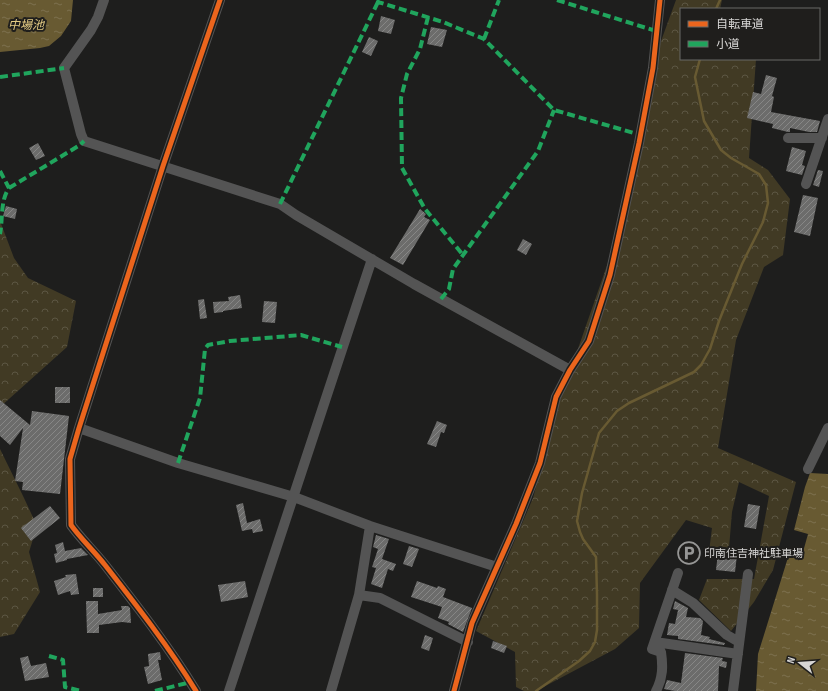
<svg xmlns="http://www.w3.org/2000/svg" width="828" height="691" viewBox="0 0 828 691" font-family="'Sofia Sans Condensed','Noto Sans JP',sans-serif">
<defs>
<pattern id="forest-crowns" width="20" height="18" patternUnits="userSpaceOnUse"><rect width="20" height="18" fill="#413a24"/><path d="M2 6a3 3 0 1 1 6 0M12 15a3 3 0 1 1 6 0" fill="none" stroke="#5c5643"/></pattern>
<pattern id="water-ripples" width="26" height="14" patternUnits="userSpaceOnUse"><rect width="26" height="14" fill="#685a32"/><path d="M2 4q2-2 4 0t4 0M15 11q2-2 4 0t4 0" fill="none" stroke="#7d714f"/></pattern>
<pattern id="building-hatch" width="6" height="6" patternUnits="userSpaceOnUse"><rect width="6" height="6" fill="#6c6c6b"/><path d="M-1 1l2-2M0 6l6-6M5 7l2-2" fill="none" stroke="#878786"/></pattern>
</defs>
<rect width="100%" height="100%" fill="#1e1e1d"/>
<!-- forest -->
<path fill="url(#forest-crowns)" d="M676,0H722L720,9H681V59H756L749,158L768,170L790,199L783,255L764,267L736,340L718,448L796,482L773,570L754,602L731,631L699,600L707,579H754L769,496L739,482L732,512L729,548L709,552L712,528L686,520L640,583L639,628L615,649L536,691H524L516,687L515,652L476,631L533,498L557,409L628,205L653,63Z
M0,221L14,258L28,278L76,301L67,347L0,407Z
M0,449L24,498L37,526L29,552L40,592L14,634L0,637Z"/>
<!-- water -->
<path fill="url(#water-ripples)" d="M0,0H73L71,21L61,36L49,46L40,48L0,52Z
M810,473L828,474V691H756L758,654L790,551L803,552L808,534L794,530L805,487Z"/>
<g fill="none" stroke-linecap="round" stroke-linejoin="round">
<!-- stream -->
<path stroke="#685a32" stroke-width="2.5" d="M716,9L720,0
M536,691L579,661L590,651L595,642L597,630V595L596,557L583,539L580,532L577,521L582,493L599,433L617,411L629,403L694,372L701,365L710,349L719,321L742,264L763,222L768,203L766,185L759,174L731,158L721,150L704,121L695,77L700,59"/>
</g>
<!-- building -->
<path fill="url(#building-hatch)" d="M381,16L395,20L391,34L378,31Z
M431,27L447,30L442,47L427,44Z
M369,37L378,41L371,56L362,52Z
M766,75L777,78L772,96L774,97L771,112L820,121L817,132H809L790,128V132H788L772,128L773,124L747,118L753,92L761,94Z
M38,143L45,156L36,160L29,148Z
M792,147L806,151L802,165L805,166L802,175L786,171Z
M818,170L823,171L819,187L813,185Z
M803,195L818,198L810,236L794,232Z
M6,206L17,209L15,219L3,216Z
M420,209L426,214L424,217L430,220L403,265L390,258Z
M523,239L532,244L526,255L517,250Z
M240,295L242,308L223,311V312L214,313L213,302L229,301L228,297Z
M204,299L207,318L200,319L198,300Z
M264,301L277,302L275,323L262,322Z
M55,387H70V403H55Z
M0,400L30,425L32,411L69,416L60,494L22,490L23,482L15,481L23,428L10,445L0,436Z
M437,421L447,425L444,433L441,432L436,447L427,444Z
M243,503L247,523L260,519L263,531L253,533L252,529L242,531L236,505Z
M748,504L760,506L756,529L744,527Z
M50,506L60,518L31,541L21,528Z
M376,535L389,539L382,559L396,564L393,571L388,569L382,588L371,584L376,568L372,567L378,549L373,547Z
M63,542L65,551L81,548L88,555L67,559V560L56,563L54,554L57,553L55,545Z
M409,546L419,549L412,567L403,564Z
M718,553L737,555L735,572L716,570Z
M76,574L79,594L71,595L70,591L58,595L54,581L66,577L65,575Z
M245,581L248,597L221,602L218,585Z
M417,581L437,588L438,586L446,589L443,597L472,608L463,632L448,624L449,622L438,618L442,607L411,597Z
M93,588H103V597H93Z
M86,601H98V614L122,610L121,606H128L130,608L131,623L122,622L99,625V633H87Z
M675,601L688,608L686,617L700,618L703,621L701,635L710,637L709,639L725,643L724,645L678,639V636L667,635L669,623L675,624L678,610L673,609Z
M425,635L433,638L429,651L421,648Z
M493,641L507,646L504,653L491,648Z
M160,652L161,660H158L162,680L148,684L144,667L149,666L148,654Z
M685,653L723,658L722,661L727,662L726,668L719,666L718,691H675L664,689L667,680L681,683Z
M28,656L31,666L46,663L49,677L25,681L20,658Z"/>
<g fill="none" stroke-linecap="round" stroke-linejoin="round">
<!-- minor -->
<path stroke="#545454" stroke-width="10" d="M104,0L98,17L91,30L64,68L81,134L84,141L280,204L296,215L414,284L570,370
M788,138H822
M806,184L828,119
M79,428L178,463L294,497L370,526L497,567
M808,469L828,428
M672,590L693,603L727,635L739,642
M359,595L370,526
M655,642L738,654
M196,691C169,647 137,606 105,565C94,551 81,539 71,525L70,459L79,428L163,166L220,0
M229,691L372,259
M331,691L359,595L380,598L468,642
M454,691L472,623L516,524L540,463L556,397L570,370L589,341L610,275L639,143L653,68L660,0
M656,691C663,678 663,666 661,652L652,649L678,573
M733,691L748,574"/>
<!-- quiet -->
<path stroke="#20a55d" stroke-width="4" stroke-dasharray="8 4" stroke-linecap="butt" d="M379,0L378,2L443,22L484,39L554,110L634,133
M557,0L656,31
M428,17L420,49L407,74L401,98L402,168L425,209L463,255
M484,39L499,0
M0,77L64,68
M0,171L9,188C0,201 3,219 0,234
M9,188L80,145L84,141
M280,204L378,2
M441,299L449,289L453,269L538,151L554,110
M178,463L200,398L205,349L208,345L230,341L301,335L342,347
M49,656L63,660L65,687L81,691
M155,691L191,682"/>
<!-- cycleway casing -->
<g stroke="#1f1e1c" stroke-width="8">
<path id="cycleway" d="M196,691C169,647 137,606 105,565C94,551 81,539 71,525L70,459L79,428L163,166L220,0
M454,691L472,623L516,524L540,463L556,397L570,370L589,341L610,275L639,143L653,68L660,0"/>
</g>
<!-- cycleway -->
<use href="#cycleway" stroke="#eb651d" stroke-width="5"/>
</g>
<!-- icons -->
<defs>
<g id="parking-ring" transform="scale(1.15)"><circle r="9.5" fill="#1f1e1c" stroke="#969695" stroke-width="1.5"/><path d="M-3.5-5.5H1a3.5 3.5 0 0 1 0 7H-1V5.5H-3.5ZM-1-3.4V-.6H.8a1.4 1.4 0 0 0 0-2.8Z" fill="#969695"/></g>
</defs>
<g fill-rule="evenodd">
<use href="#parking-ring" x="689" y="553"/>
</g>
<g text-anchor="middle" stroke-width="4" stroke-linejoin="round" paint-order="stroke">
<!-- poi labels -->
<g font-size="11" fill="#d7d6d5" stroke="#1f1e1c" text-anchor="start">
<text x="704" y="557">印南住吉神社駐車場</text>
</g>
<!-- water labels -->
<g font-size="12" font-style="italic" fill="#e3cb84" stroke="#1f1e1c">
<text x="26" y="29">中場池</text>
</g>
</g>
<!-- legend -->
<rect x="680" y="8" width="140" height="52" fill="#1f1e1c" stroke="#696866"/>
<rect x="688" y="21" width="20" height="6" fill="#eb651d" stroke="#696866"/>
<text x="716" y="28" font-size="12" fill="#d7d6d5">自転車道</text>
<rect x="688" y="41" width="20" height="6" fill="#20a55d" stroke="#696866"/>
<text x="716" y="48" font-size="12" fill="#d7d6d5">小道</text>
<!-- north arrow -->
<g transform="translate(800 663) rotate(287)" stroke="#1f1e1c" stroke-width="3" paint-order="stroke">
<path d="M0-3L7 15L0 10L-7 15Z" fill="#d7d6d5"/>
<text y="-6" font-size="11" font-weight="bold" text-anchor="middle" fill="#d7d6d5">N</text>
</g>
</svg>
